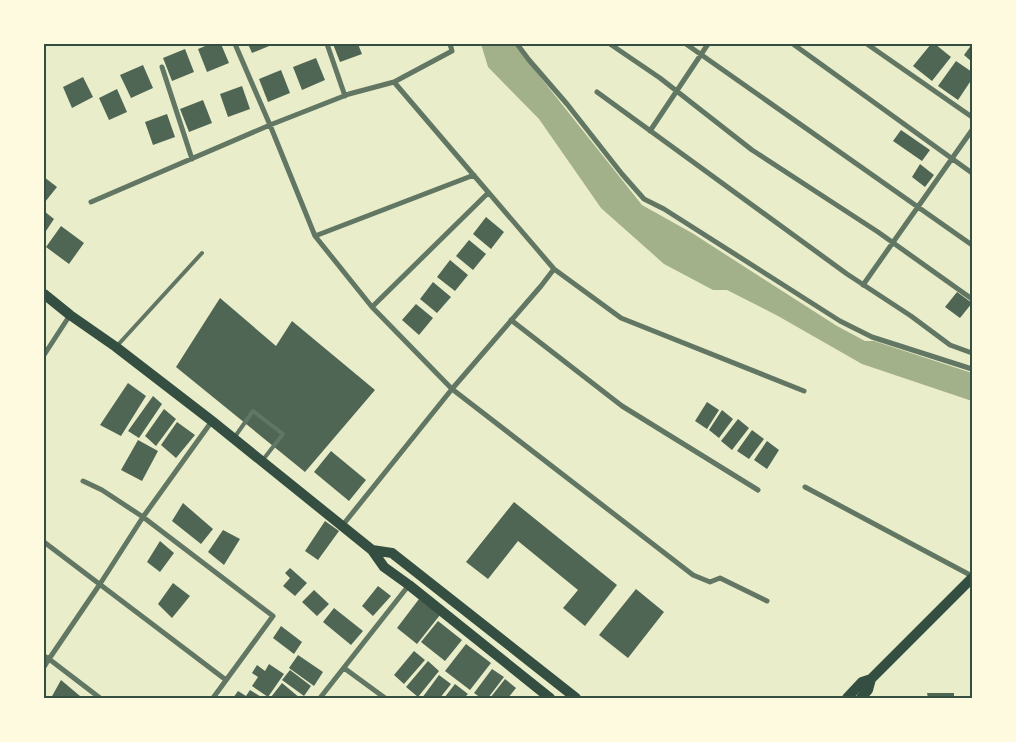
<svg xmlns="http://www.w3.org/2000/svg" width="1016" height="742" viewBox="0 0 1016 742" font-family="Arial,sans-serif">
<rect width="100%" height="100%" fill="#e9edc9"/>
<!-- water -->
<path fill="#a3b18a" d="M481,44H514L642,205L692,233L837,326L865,341H874L972,373V401L862,364L778,316L727,290H713L664,264L601,208L539,119L488,67Z"/>
<!-- building -->
<path fill="#4f6655" d="M210,44H221L229,63L207,72L198,49Z
M248,44H274L252,53Z
M333,44H358L362,54L340,62Z
M931,44H935L951,57L932,81L913,66Z
M972,44V62L964,55Z
M185,49L194,72L172,81L163,58Z
M316,58L325,80L302,90L293,67Z
M956,61L972,72V79L958,100L938,86Z
M143,65L153,88L131,98L120,75Z
M281,70L290,93L268,102L259,79Z
M83,77L93,97L72,108L63,87Z
M242,86L250,109L228,117L220,94Z
M117,89L127,112L109,120L99,98Z
M203,100L212,123L189,132L180,109Z
M167,114L175,137L153,145L145,122Z
M901,130L930,150L922,161L893,141Z
M920,164L934,175L925,187L912,177Z
M44,177L57,187L45,202L44,201Z
M44,211L54,219L44,234Z
M486,217L504,232L491,249L473,234Z
M61,226L84,243L69,264L46,247Z
M469,240L486,254L473,270L456,256Z
M450,260L468,275L455,291L437,277Z
M433,282L451,297L437,313L420,299Z
M957,292L972,303L960,318L945,307Z
M220,298L276,346L292,321L375,390L305,472L176,367Z
M416,304L433,318L419,335L402,320Z
M128,383L146,396L121,436L100,425Z
M153,396L162,404L139,438L128,431Z
M707,402L719,410L707,429L695,421Z
M164,409L176,419L156,446L145,436Z
M722,410L733,419L719,438L709,430Z
M738,419L749,428L732,450L721,441Z
M177,422L195,435L176,458L161,445Z
M752,430L764,439L749,459L737,451Z
M138,440L158,451L142,481L121,470Z
M767,441L779,450L767,469L754,460Z
M331,451L366,480L349,501L314,472Z
M514,502L617,585L585,626L563,608L578,590L518,541L488,579L466,562Z
M183,503L213,529L201,544L172,521Z
M325,521L339,531L318,560L305,551Z
M223,530L240,539L224,565L208,552Z
M160,541L174,553L160,572L147,562Z
M290,568L307,583L295,596L283,586L290,578L285,573Z
M173,583L190,596L172,618L158,604Z
M378,586L391,596L373,616L362,606Z
M636,589L664,612L628,658L599,635Z
M314,590L329,604L317,616L302,602Z
M419,599L440,615L417,644L397,628Z
M334,608L363,631L351,645L323,622Z
M438,621L462,640L445,661L421,642Z
M281,626L302,642L294,654L273,638Z
M466,644L491,663L470,690L445,671Z
M414,651L425,660L404,684L394,675Z
M298,655L323,672L314,686L289,668Z
M428,661L439,671L418,697L406,687Z
M269,664L284,674L268,697L252,686L258,677L252,673L257,665L265,671Z
M492,669L504,677L488,698H481L474,693Z
M290,670L311,686L304,696L282,680Z
M439,675L451,684L440,698H422Z
M505,679L516,688L508,698H490Z
M61,680L80,696L79,698H51Z
M282,683L300,698H273L271,697Z
M455,684L468,694L464,698H444Z
M250,690L263,698H233L238,691L246,696Z
M927,693H954V698H928Z"/>
<g fill="none" stroke-linecap="round" stroke-linejoin="round">
<!-- service -->
<path stroke="#617663" stroke-width="4" d="M116,347L202,253
M234,438L253,411L283,434L262,461"/>
<!-- minor -->
<path stroke="#617663" stroke-width="5" d="M235,44L270,125L315,236L372,307L452,389L693,575L710,582L720,578L767,601
M327,44L345,96
M517,44L529,60L567,104L622,174L644,199L664,209L840,321L872,337L972,369
M610,44L660,78L752,150L878,232L972,299
M686,44L972,245
M793,44L972,173
M867,44L972,117
M162,67L192,159
M394,82L554,269L621,318L804,391
M597,92L847,274L911,316L950,345L972,353
M650,131L708,44
M91,202L270,125L349,94L394,82L452,51L450,44
M315,236L474,175
M863,285L972,130
M372,307L488,193
M511,320L622,406L758,490
M44,355L70,315
M83,481L102,490L143,517L273,616L213,698
M805,487L972,576
M342,526L452,389L541,286L554,269
M44,542L226,680
M44,656L49,659L44,667
M344,668L385,698
M100,698L49,659L100,584L143,517L212,421
M320,698L409,585"/>
<!-- secondary -->
<path stroke="#344e41" stroke-width="10" d="M44,294L70,315L116,347L212,421L372,550L384,567L409,585L550,698
M372,550L392,553L576,698
M847,698L862,682L871,679
M861,698L868,690L871,679L972,578"/>
</g>
<!-- border -->
<rect width="1016" height="742" fill="none" stroke="#fefae0" stroke-width="90"/>
<rect x="45" y="45" width="926" height="652" fill="none" stroke="#344e41" stroke-width="2"/>
</svg>
